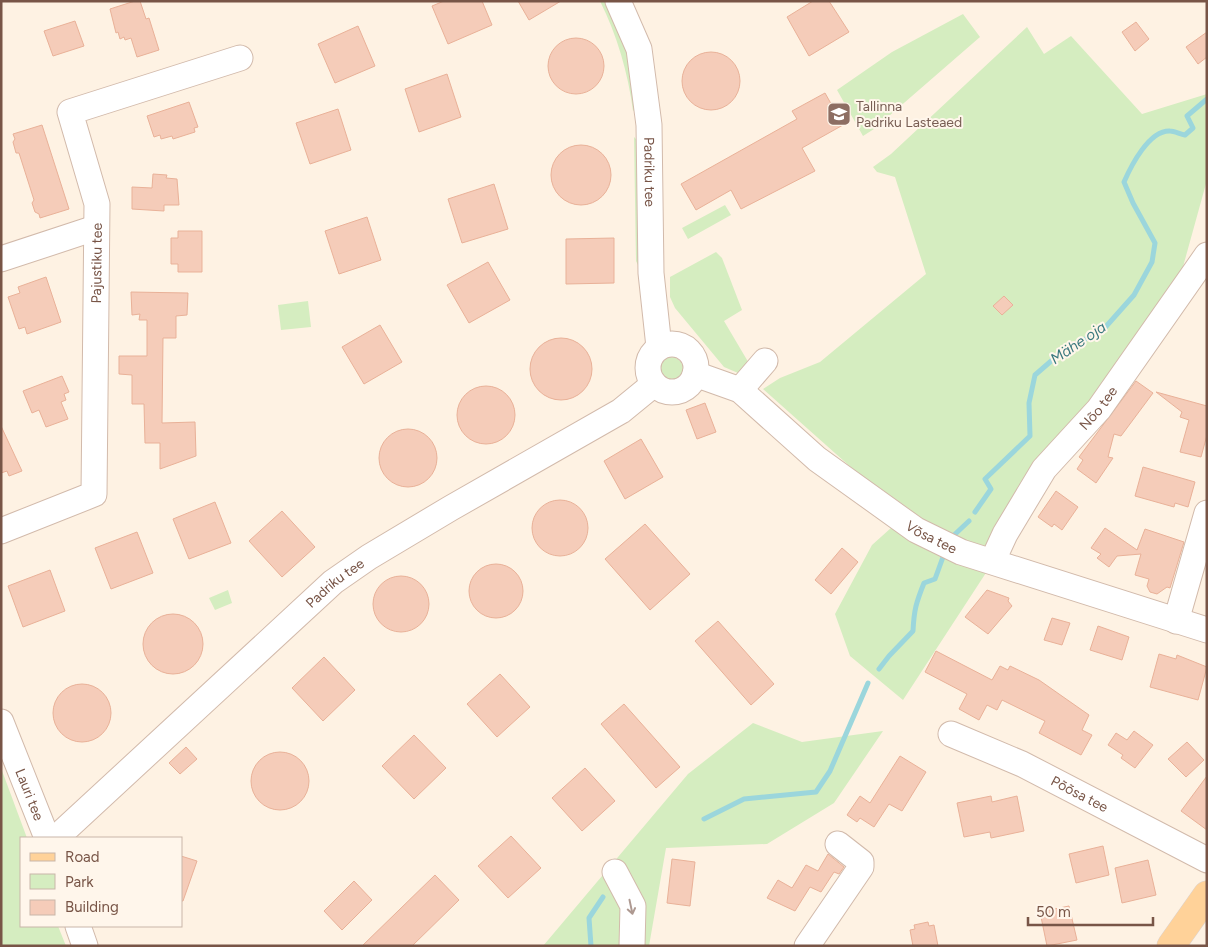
<svg xmlns="http://www.w3.org/2000/svg" width="1208" height="947" viewBox="0 0 1208 947" font-family="Figtree,sans-serif">
<rect width="100%" height="100%" fill="#fef2e3"/>
<!-- green -->
<path fill="#d5edc0" d="M600,1H606C624,33 631,71 638,107L633,111C628,73 617,35 600,1Z
M963,14L980,37L874,129L863,136L837,90L892,52Z
M1027,27L1044,54L1071,36L1142,114L1207,94V180L1181,274L903,700L850,656L835,614L872,545L911,510L854,470L763,389L780,378L820,362L926,274L895,177L877,172L873,167L891,154Z
M634,137L639,142V267L636,261Z
M725,205L731,215L688,239L682,228Z
M716,252L722,258L742,310L724,321L750,365L738,373L724,367L675,308L670,297V277Z
M308,301L311,327L281,330L278,305Z
M659 369a12 12 0 1 1 24 0a12 12 0 1 1-24 0Z
M228,590L232,603L215,610L209,598Z
M753,723L802,742L883,731L834,803L767,844L666,848L649,946H543L688,774Z
M1,768L27,838H21V926H58L66,946H1Z"/>
<g fill="none" stroke-linecap="round" stroke-linejoin="round">
<!-- stream -->
<path stroke="#9bd6dc" stroke-width="5" d="M975,512L991,489L985,479L1030,436L1029,403L1035,375L1065,349L1102,331L1134,295L1152,262L1155,243L1133,203L1124,182C1131,166 1149,130 1170,131C1174,131 1180,134 1185,135L1193,128L1187,116L1207,99
M952,537L969,521
M879,669L889,656L913,631C914,610 916,603 924,583L935,579L943,557
M704,819L744,799L816,792L830,771L868,683
M591,946L589,918L603,897"/>
</g>
<!-- building -->
<path fill="#f5ccb9" stroke="#e9b198" d="M135,1H140L146,19L149,18L159,50L137,57L131,38L125,40L124,37L120,39L118,32L116,33L110,9Z
M444,1H482L492,25L448,44L432,6Z
M518,1H561L529,20Z
M813,1H829L849,32L809,56L787,17Z
M75,21L84,46L53,56L44,31Z
M1136,22L1149,39L1135,51L1122,32Z
M358,26L375,66L335,83L318,44Z
M1207,32V57L1198,64L1186,47Z
M548 66a28 28 0 1 1 56 0a28 28 0 1 1-56 0Z
M682 81a29 29 0 1 1 58 0a29 29 0 1 1-58 0Z
M447,74L461,117L419,132L405,89Z
M825,93L843,125L802,148L815,171L741,209L731,190L696,210L681,184L797,119L792,111Z
M189,102L198,127L194,128L195,132L173,139L172,136L161,139L160,135L154,137L147,116Z
M338,109L351,150L310,164L296,123Z
M42,125L69,209L40,218L39,214L35,212L32,203L34,200L19,153H16L13,142L15,139L13,134Z
M551 175a30 30 0 1 1 60 0a30 30 0 1 1-60 0Z
M153,174L167,175L166,178L177,179L179,205H164V211L132,209V187L152,188Z
M494,184L508,229L462,243L448,199Z
M367,217L381,260L339,274L325,231Z
M178,231H202V272H178V264H171V238H178Z
M614,238V283L566,284V239Z
M488,262L510,300L469,323L447,285Z
M46,277L61,322L27,334L25,327L19,329L8,297L20,293L18,287Z
M131,292L188,293L187,315L176,316V338H163L162,423L195,422L196,456L160,469V443H145L144,404H132V375L119,374V356H147V320H139L140,314L132,315Z
M1004,296L1013,305L1002,315L993,306Z
M380,325L402,362L364,384L342,347Z
M530 369a31 31 0 1 1 62 0a31 31 0 1 1-62 0Z
M62,376L69,392L64,394L66,400L61,402L68,419L46,427L39,410L32,413L23,391Z
M1136,381L1153,393L1121,436L1114,434L1108,457L1113,458L1096,483L1077,469L1083,460L1079,457Z
M457 415a29 29 0 1 1 58 0a29 29 0 1 1-58 0Z
M1156,392L1207,406V435L1201,457L1180,452L1189,420L1180,417L1182,412Z
M705,403L716,432L697,439L686,410Z
M1,426L22,471L9,476L7,471L1,473Z
M379 458a29 29 0 1 1 58 0a29 29 0 1 1-58 0Z
M641,439L663,477L625,499L604,461Z
M1143,467L1195,482L1188,507L1175,503L1174,507L1135,496Z
M1056,491L1078,507L1062,530L1054,524L1052,527L1038,517Z
M532 528a28 28 0 1 1 56 0a28 28 0 1 1-56 0Z
M215,502L231,543L189,559L173,519Z
M282,511L315,547L282,577L249,541Z
M645,524L690,574L650,610L605,559Z
M1105,528L1137,550L1145,529L1184,542L1170,588L1167,587L1157,594L1150,592L1147,586L1149,579L1135,575L1141,554L1117,556L1109,567L1097,558L1101,554L1091,548Z
M137,532L153,573L111,589L95,548Z
M842,548L858,562L831,594L815,580Z
M469 591a27 27 0 1 1 54 0a27 27 0 1 1-54 0Z
M50,570L65,611L23,627L8,586Z
M373 604a28 28 0 1 1 56 0a28 28 0 1 1-56 0Z
M987,590L1009,598L1008,601L1012,606L988,634L965,617Z
M143 644a30 30 0 1 1 60 0a30 30 0 1 1-60 0Z
M1052,618L1070,623L1062,645L1044,640Z
M718,621L774,684L751,705L695,641Z
M1098,626L1129,637L1122,660L1090,650Z
M936,651L992,680L1000,666L1008,670L1010,666L1039,680L1089,715L1082,730L1092,735L1081,755L1039,733L1045,721L1002,700L997,710L987,705L979,720L959,709L967,694L925,672Z
M1159,654L1176,659L1177,655L1207,667L1198,700L1150,687Z
M324,657L355,690L323,721L292,688Z
M500,674L530,707L497,737L467,704Z
M53 713a29 29 0 1 1 58 0a29 29 0 1 1-58 0Z
M624,704L680,767L656,788L601,724Z
M1134,731L1153,745L1135,768L1121,758L1123,755L1108,745L1116,733L1127,740Z
M414,735L446,768L414,799L382,766Z
M1187,742L1204,760L1186,777L1168,759Z
M186,747L197,759L180,774L169,763Z
M251 781a29 29 0 1 1 58 0a29 29 0 1 1-58 0Z
M900,756L926,772L902,811L889,804L874,827L860,818L857,822L847,815L860,796L870,803Z
M585,768L615,801L582,831L552,798Z
M1207,776V830L1181,811Z
M991,796L992,802L1017,796L1024,831L991,838L990,832L964,837L957,803Z
M511,836L541,868L508,898L478,866Z
M1103,846L1109,875L1076,883L1069,854Z
M828,854L844,867L839,874L834,872L821,892L810,887L795,911L767,898L778,880L792,888L806,865L818,871Z
M181,856L197,861L183,901H181Z
M672,859L695,862L690,906L667,903Z
M1148,860L1156,895L1122,903L1115,868Z
M435,875L459,900L412,946H362Z
M354,881L372,900L342,930L324,911Z
M1069,906L1077,940L1047,946L1040,912Z
M928,922L929,926L934,925L938,946H913L910,930L915,929L914,925Z"/>
<g fill="none" stroke-linecap="round" stroke-linejoin="round">
<!-- minor casing -->
<g stroke="#d2baab" stroke-width="27">
<g id="minor">
<path id="s1" d="M618,1L639,49L649,125L651,273L659,347"/>
<path d="M1,259L95,228"/>
<circle cx="672" cy="368" r="24"/>
<path id="s2" d="M695,374L740,390L817,459L916,530L961,552L1207,630"/>
<path d="M740,390L765,361"/>
<path id="s3" d="M1,531L94,494L97,204L70,112L240,58"/>
<path id="s4" d="M993,560L1005,534L1044,469L1099,409L1207,255"/>
<path d="M1176,621L1207,513"/>
<path id="s5" d="M1,722L47,838"/>
<path id="s6" d="M951,734L1022,764L1207,860"/>
<path id="s7" d="M56,838L333,582L369,557L451,508L621,411L654,384"/>
<path d="M615,872L633,906L632,946"/>
<path d="M78,926L85,946"/>
<path d="M807,946L861,867V862L838,844"/>
</g>
</g>
<!-- major casing -->
<g stroke="#dcd3cf" stroke-width="29">
<path id="major" d="M1171,946L1207,895"/>
</g>
<!-- minor -->
<use href="#minor" stroke="#fff" stroke-width="25"/>
<!-- major -->
<use href="#major" stroke="#ffd299" stroke-width="28"/>
</g>
<!-- one-way arrows -->
<defs><path id="oneway-shaft" d="M-6 0H5M1.5-3L5.5 0L1.5 3" fill="none" stroke-width="1.6" stroke-linecap="round" stroke-linejoin="round" transform="scale(1.25)"/></defs>
<use stroke="#ae9991" href="#oneway-shaft" transform="translate(631 907) rotate(78)"/>
<!-- icons -->
<defs>
<g id="school-square" transform="scale(1.25)"><rect x="-9" y="-9" width="18" height="18" rx="4" fill="#8d6e63" stroke="#fff6eb"/><path d="M0-5L7-2L0 1L-7-2ZM-4 1L0 2.5L4 1V4Q0 6-4 4Z" fill="#fff"/></g>
</defs>
<g fill-rule="evenodd">
<use href="#school-square" x="839" y="114"/>
</g>
<g text-anchor="middle" stroke-width="4" stroke-linejoin="round" paint-order="stroke">
<!-- education labels -->
<g font-size="14" fill="#785e54" stroke="#fff6eb" text-anchor="start">
<text x="856" y="111">Tallinna<tspan x="856" dy="16">Padriku Lasteaed</tspan></text>
</g>
<!-- street labels -->
<g font-size="14" fill="#785547" stroke="#fff6eb">
<text dy="5" stroke="none"><textPath href="#s1" startOffset="176">Padriku tee</textPath></text>
<text dy="5" stroke="none"><textPath href="#s3" startOffset="331">Pajustiku tee</textPath></text>
<text dy="5" stroke="none"><textPath href="#s4" startOffset="186">Nõo tee</textPath></text>
<text dy="5" stroke="none"><textPath href="#s2" startOffset="290">Võsa tee</textPath></text>
<text dy="5" stroke="none"><textPath href="#s7" startOffset="378">Padriku tee</textPath></text>
<text dy="5" stroke="none"><textPath href="#s5" startOffset="78">Lauri tee</textPath></text>
<text dy="5" stroke="none"><textPath href="#s6" startOffset="142">Põõsa tee</textPath></text>
</g>
<!-- water labels -->
<g font-size="15" font-style="italic" fill="#3a787e" stroke="#fff6eb">
<text transform="translate(1078 343) rotate(-34)" y="5">Mähe oja</text>
</g>
</g>
<!-- border -->
<rect width="1208" height="947" fill="none" stroke="#785547" stroke-width="5"/>
<!-- legend -->
<rect x="20" y="837" width="162" height="90" fill="#fff6eb" stroke="#c9b6a9"/>
<rect x="30" y="853" width="25" height="8" fill="#ffd299" stroke="#c9b6a9"/>
<text x="65" y="862" font-size="15" fill="#785547">Road</text>
<rect x="30" y="874" width="25" height="15" fill="#d5edc0" stroke="#c9b6a9"/>
<text x="65" y="887" font-size="15" fill="#785547">Park</text>
<rect x="30" y="900" width="25" height="15" fill="#f5ccb9" stroke="#c9b6a9"/>
<text x="65" y="912" font-size="15" fill="#785547">Building</text>
<!-- scale -->
<path d="M1028 917v8h125v-8" fill="none" stroke="#785547" stroke-width="2.5"/>
<text x="1036" y="917" font-size="15" fill="#785547" stroke="#fff6eb" stroke-width="4" paint-order="stroke">50 m</text>
</svg>
